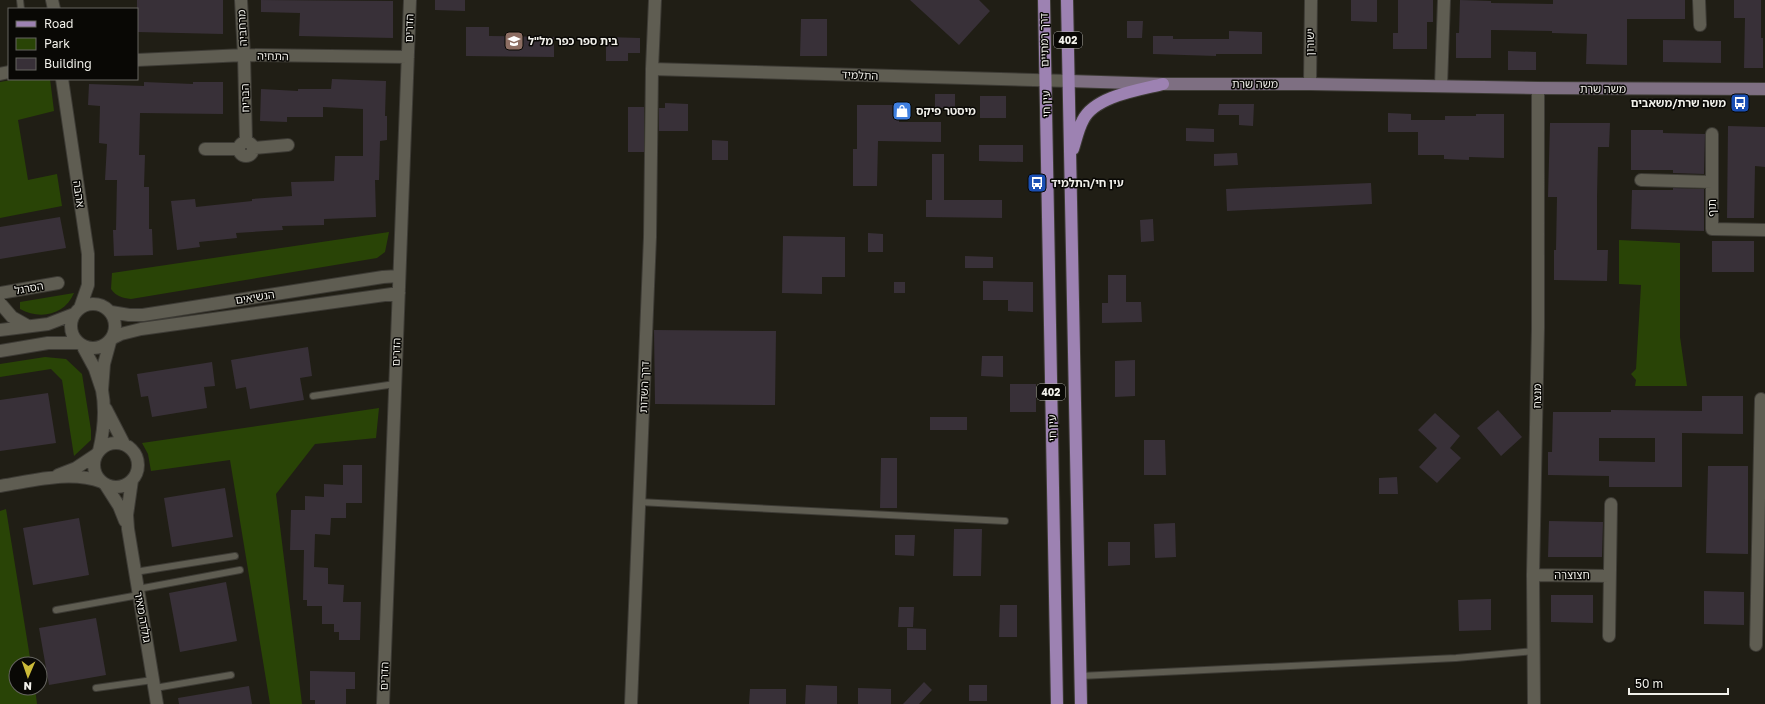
<svg xmlns="http://www.w3.org/2000/svg" width="1765" height="704" viewBox="0 0 1765 704" font-family="'Golos Text','Noto Sans Hebrew',sans-serif">
<rect width="100%" height="100%" fill="#201e15"/>
<!-- green -->
<path fill="#294406" d="M17,79H50L54,111L18,120L28,180L57,174L62,206L0,218V82Z
M389,232L385,252L377,258L131,299C122,298 116,296 111,289L112,273Z
M1619,240L1680,243V337L1687,386H1635L1636,380L1631,374L1636,369L1641,285L1619,284Z
M74,293C65,315 40,320 20,309V302Z
M45,357L66,359L82,374L91,430V440L74,456L62,380L51,369L0,377V364Z
M379,408L376,438L315,444L276,494L302,704H270L230,460L151,471L148,454L142,443Z
M6,509L31,664H16V688H35L37,704H0V511Z"/>
<!-- building -->
<path fill="#383038" fill-rule="evenodd" d="M137,0H223V34L137,32Z
M261,0L393,1V38L299,36L300,13L261,12Z
M435,0H465V11L435,10Z
M910,0H979L990,11L959,45Z
M1351,0H1377V22L1351,21Z
M1398,0H1433V22H1427V49H1393V33H1398Z
M1460,0L1491,1V3L1553,4V0H1685V19H1627V65L1586,64L1587,34L1552,33V31L1491,30V58H1456V33H1459Z
M1734,0H1761V38H1763V68H1744L1745,18H1734Z
M801,19H827V56H800Z
M1127,21H1143L1142,38H1127Z
M466,27H489V36L554,37V57L466,56Z
M1229,31L1262,32V54H1216V56L1153,54V36H1173V39H1229Z
M606,37L640,38V53H628V61H606Z
M1663,40L1721,41V63L1663,62Z
M1508,51L1536,52V70H1508Z
M332,79L386,81L385,116H387V140L380,141L379,180H375L376,217L324,219V225L282,226L283,230L236,233L237,238L199,242L200,247L177,250L171,201L195,199L196,207L252,201V199L292,196L291,182L334,181L335,156H363V109L323,107V117H287V122L260,121L261,89L298,91V89H331Z
M144,82L193,84V82H223V114L140,113L139,155H145L144,187H149V229H152L153,255L114,256L113,230H116L117,180H105L107,144L99,143L100,106L88,105L89,84L144,86Z
M935,94H955V108H935Z
M980,96H1006V118H980Z
M665,103L688,104V131H659V108H665Z
M1219,104H1254L1253,126L1239,125V115H1218Z
M857,105H899V122H941V142L878,141L877,186H853V149H857Z
M628,107H644V152H628Z
M1388,113L1411,114V120H1445V116H1476V114H1504V158L1469,157V160L1444,159V155H1418V132H1388Z
M1550,123H1610L1609,147H1598L1597,197V250H1608L1607,281L1554,280V250H1556L1557,197H1548Z
M1728,126L1765,127V167L1755,166L1754,218H1727Z
M1186,128L1214,129V142L1186,141Z
M1631,130H1663V133L1705,134L1704,174L1673,173V170H1631Z
M712,140L728,141V160H712Z
M979,145H1023V162L979,161Z
M1237,153L1238,165L1214,166V154Z
M932,154H944V200H1002V218L926,217V200H932Z
M1371,183L1372,204L1227,211L1226,189Z
M1673,188L1704,189V231L1631,229L1632,190H1673Z
M60,217L66,248L0,259V227Z
M1153,219L1154,241L1141,242L1140,220Z
M868,233L883,234V252H868Z
M783,236L845,237V277H822V294L782,293Z
M1712,241H1754V272H1712Z
M965,256L993,257V268H965Z
M1108,275H1126V302H1141L1142,322L1102,323V303H1108Z
M983,281L1033,282V312L1008,311V300H983Z
M894,282H905V293H894Z
M654,330L776,331L775,405L655,404Z
M308,347L312,376L300,378L304,400L250,409L246,387L236,389L231,360Z
M982,356H1003V377L981,376Z
M1135,360V396L1115,397V361Z
M212,362L215,386L204,387L207,408L152,417L148,396L141,397L137,374Z
M1010,384H1036V412H1010Z
M48,393L56,443L0,451V400Z
M1702,396H1743V434L1682,433V487H1609V476L1548,475V452H1552L1553,412H1611V410L1702,411ZM1599,438H1655V462L1599,461Z
M1498,410L1522,437L1501,456L1477,428Z
M1435,413L1460,436L1450,448L1461,458L1437,483L1419,467L1437,448L1418,430Z
M930,417H967V430H930Z
M1144,440H1165L1166,475H1144Z
M881,458H897V508H880Z
M343,465H362V503H346V518H331L330,535L315,534L314,567L328,568V584L344,585L343,602H361L360,640H339V632H334V624H322V606H307V600H303L304,550H290L291,510H305V496L324,497V484L343,485Z
M1708,466H1748V554L1706,553Z
M1397,477L1398,494H1379V478Z
M225,488L233,537L172,547L164,498Z
M79,518L89,575L33,585L23,528Z
M1549,521L1603,522L1602,557H1548Z
M1175,523L1176,557L1155,558L1154,524Z
M954,529H982L981,576H953Z
M895,535H915L914,556L895,555Z
M1108,542H1130V565L1108,566Z
M226,582L237,641L180,652L169,593Z
M1704,591L1744,592V625L1704,624Z
M1551,595H1593V623L1551,622Z
M1491,599V630L1459,631L1458,600Z
M1000,605H1017V637H999Z
M899,607H914L913,627H898Z
M96,618L106,675L49,685L39,628Z
M907,628L926,629V650H907Z
M310,671L355,672V689H346V704H315V700H310Z
M924,682L932,690L919,704H903Z
M806,685L837,686V704H805Z
M969,685H987V701H969Z
M249,686L252,704H179L178,698Z
M858,688L891,689V704H858Z
M750,689H786V704H749Z"/>
<g fill="none" stroke-linecap="round" stroke-linejoin="round">
<!-- lane casing -->
<g stroke="#3d3b35" stroke-width="8">
<path id="lane" d="M20,0L21,9
M313,396L395,384
M639,502L1005,521
M135,572L235,556
M138,589L240,570
M56,610L139,595
M1080,676L1456,658L1534,651
M96,688L153,680
M155,688L231,675"/>
</g>
<!-- street casing -->
<g stroke="#3d3b35" stroke-width="14">
<path id="street" d="M52,0L54,9
M241,0L244,55L246,141
M1699,0L1700,25
M137,60L244,55L408,57
M652,69L1069,81
M0,74L9,72
M62,79L88,254V285L80,308
M1310,84L1311,0
M1441,86L1444,0
M1712,134V229L1765,230
M239 149a7 7 0 1 1 14 0a7 7 0 1 1-14 0Z
M254,148L288,145
M205,149H239
M1641,180L1712,182
M0,293L58,283
M0,303L12,317L28,326
M71 326a22 22 0 1 1 44 0a22 22 0 1 1-44 0Z
M111,312L129,315H143L383,277L399,276
M0,330L48,324L74,314
M111,339L121,334L141,329L399,293
M82,345L95,369L102,390L104,364L110,342
M0,351L48,343H78
M106,409L124,444
M94 465a22 22 0 1 1 44 0a22 22 0 1 1-44 0Z
M99,451C104,430 106,411 102,390
M58,475L76,468L97,454
M132,480L127,515L128,529L157,704
M105,484L119,506L125,521
M0,486C33,481 70,470 102,482
M1533,575L1610,576
M1609,636L1611,504
M1756,645L1761,399
M383,704L410,0
M631,704L650,237L652,69L655,0
M1534,704L1533,575L1538,328V88"/>
</g>
<!-- secondary casing -->
<g stroke="#3d3b35" stroke-width="14">
<path id="secondary" d="M1069,81L1163,84H1310L1538,88L1765,89"/>
</g>
<!-- primary casing -->
<g stroke="#3d3b35" stroke-width="14">
<path id="primary" d="M1044,0L1057,704
M1067,0L1081,704
M1073,149C1076,140 1078,129 1083,120C1095,96 1139,90 1163,84"/>
</g>
<!-- lane -->
<use href="#lane" stroke="#5f5d52" stroke-width="6"/>
<!-- street -->
<use href="#street" stroke="#5f5d52" stroke-width="12"/>
<!-- secondary -->
<use href="#secondary" stroke="#7e6f82" stroke-width="12"/>
<!-- primary -->
<use href="#primary" stroke="#9d82b2" stroke-width="12"/>
</g>
<!-- icons -->
<defs>
<g id="school-square" transform="scale(1)"><rect x="-9" y="-9" width="18" height="18" rx="4" fill="#8d6e63" stroke="#090805"/><path d="M0-5L7-2L0 1L-7-2ZM-4 1L0 2.5L4 1V4Q0 6-4 4Z" fill="#fff"/></g>
<g id="bus-square" transform="scale(1)"><rect x="-9" y="-9" width="18" height="18" rx="4" fill="#1a4fb4" stroke="#090805"/><path d="M-5-6H5V4H4V6H2V4H-2V6H-4V4H-5ZM-3.5-4V0h7V-4ZM-3.5 1.2v1.5H-2V1.2ZM2 1.2v1.5H3.5V1.2Z" fill="#fff"/></g>
<g id="shop-square" transform="scale(1)"><rect x="-9" y="-9" width="18" height="18" rx="4" fill="#3f7fe0" stroke="#090805"/><path d="M-5-2.5h2.3a2.7 3.5 0 0 1 5.4 0H5L5.5 6h-11ZM-1.5-2.5h3a1.5 2.3 0 0 0-3 0Z" fill="#fff"/></g>
</defs>
<g fill-rule="evenodd">
<use href="#school-square" x="514" y="41"/>
<use href="#bus-square" x="1740" y="103"/>
<use href="#shop-square" x="902" y="111"/>
<use href="#bus-square" x="1037" y="183"/>
</g>
<g text-anchor="middle" stroke-width="3" stroke-linejoin="round" paint-order="stroke">
<!-- shield labels -->
<g fill="#090805" stroke="#abaaa5" stroke-width="1">
<rect x="1054" y="32" width="28" height="16" rx="3"/>
<rect x="1037" y="384" width="28" height="16" rx="3"/>
</g>
<g font-size="10" font-weight="bold" fill="#f1f0ea">
<text x="1068" y="44">402</text>
<text x="1051" y="396">402</text>
</g>
<!-- street labels -->
<g font-size="11" fill="#f1f0ea" stroke="#090805">
<text transform="translate(242 28) rotate(-93)" y="4">מרחביה</text>
<text transform="translate(409 28) rotate(-88)" y="4">הדרים</text>
<text transform="translate(1044 40) rotate(-91)" y="4">דרך רמתיים</text>
<text transform="translate(1310 42) rotate(-89)" y="4">ישורון</text>
<text transform="translate(273 56) rotate(1)" y="4">התחיה</text>
<text transform="translate(860 75) rotate(2)" y="4">התלמיד</text>
<text x="1255" y="88">משה שרת</text>
<text x="1603" y="93">משה שרת</text>
<text transform="translate(245 98) rotate(-91)" y="4">הבריח</text>
<text transform="translate(1046 104) rotate(-91)" y="4">עין חי</text>
<text transform="translate(79 194) rotate(82)" y="4">אהבה</text>
<text transform="translate(1712 208) rotate(-90)" y="4">תוף</text>
<text transform="translate(29 288) rotate(-10)" y="4">הסרגל</text>
<text transform="translate(255 297) rotate(-9)" y="4">הנשיאים</text>
<text transform="translate(396 352) rotate(-88)" y="4">הדרים</text>
<text transform="translate(644 387) rotate(-88)" y="4">דרך השדות</text>
<text transform="translate(1537 396) rotate(-89)" y="4">מנצח</text>
<text transform="translate(1052 428) rotate(-91)" y="4">עין חי</text>
<text x="1572" y="579">חצוצרה</text>
<text transform="translate(143 617) rotate(80)" y="4">גולדה מאיר</text>
<text transform="translate(384 676) rotate(-88)" y="4">הדרים</text>
</g>
<!-- poi labels -->
<g font-size="11" font-weight="bold" fill="#f1f0ea" stroke="#090805" text-anchor="start">
<text x="528" y="45">בית ספר כפר מל"ל</text>
<text x="1726" y="107" text-anchor="end">משה שרת/משאבים</text>
<text x="916" y="115">מיסטר פיקס</text>
<text x="1051" y="187">עין חי/התלמיד</text>
</g>
</g>
<!-- legend -->
<rect x="8" y="8" width="130" height="72" fill="#090805" stroke="#666561"/>
<rect x="16" y="21" width="20" height="6" fill="#9d82b2" stroke="#666561"/>
<text x="44" y="28" font-size="12" fill="#f1f0ea">Road</text>
<rect x="16" y="38" width="20" height="12" fill="#294406" stroke="#666561"/>
<text x="44" y="48" font-size="12" fill="#f1f0ea">Park</text>
<rect x="16" y="58" width="20" height="12" fill="#383038" stroke="#666561"/>
<text x="44" y="68" font-size="12" fill="#f1f0ea">Building</text>
<!-- north arrow -->
<g transform="translate(28 676) rotate(182)"><circle r="19" fill="#090805" stroke="#666561"/>
<path d="M0-3L7 15L0 10L-7 15Z" fill="#cbba39"/>
<text y="-6" font-size="11" font-weight="bold" text-anchor="middle" fill="#f1f0ea">N</text>
</g>
<!-- scale -->
<path d="M1629 688v6h99v-6" fill="none" stroke="#f1f0ea" stroke-width="2"/>
<text x="1635" y="688" font-size="12" fill="#f1f0ea" stroke="#090805" stroke-width="3" paint-order="stroke">50 m</text>
</svg>
